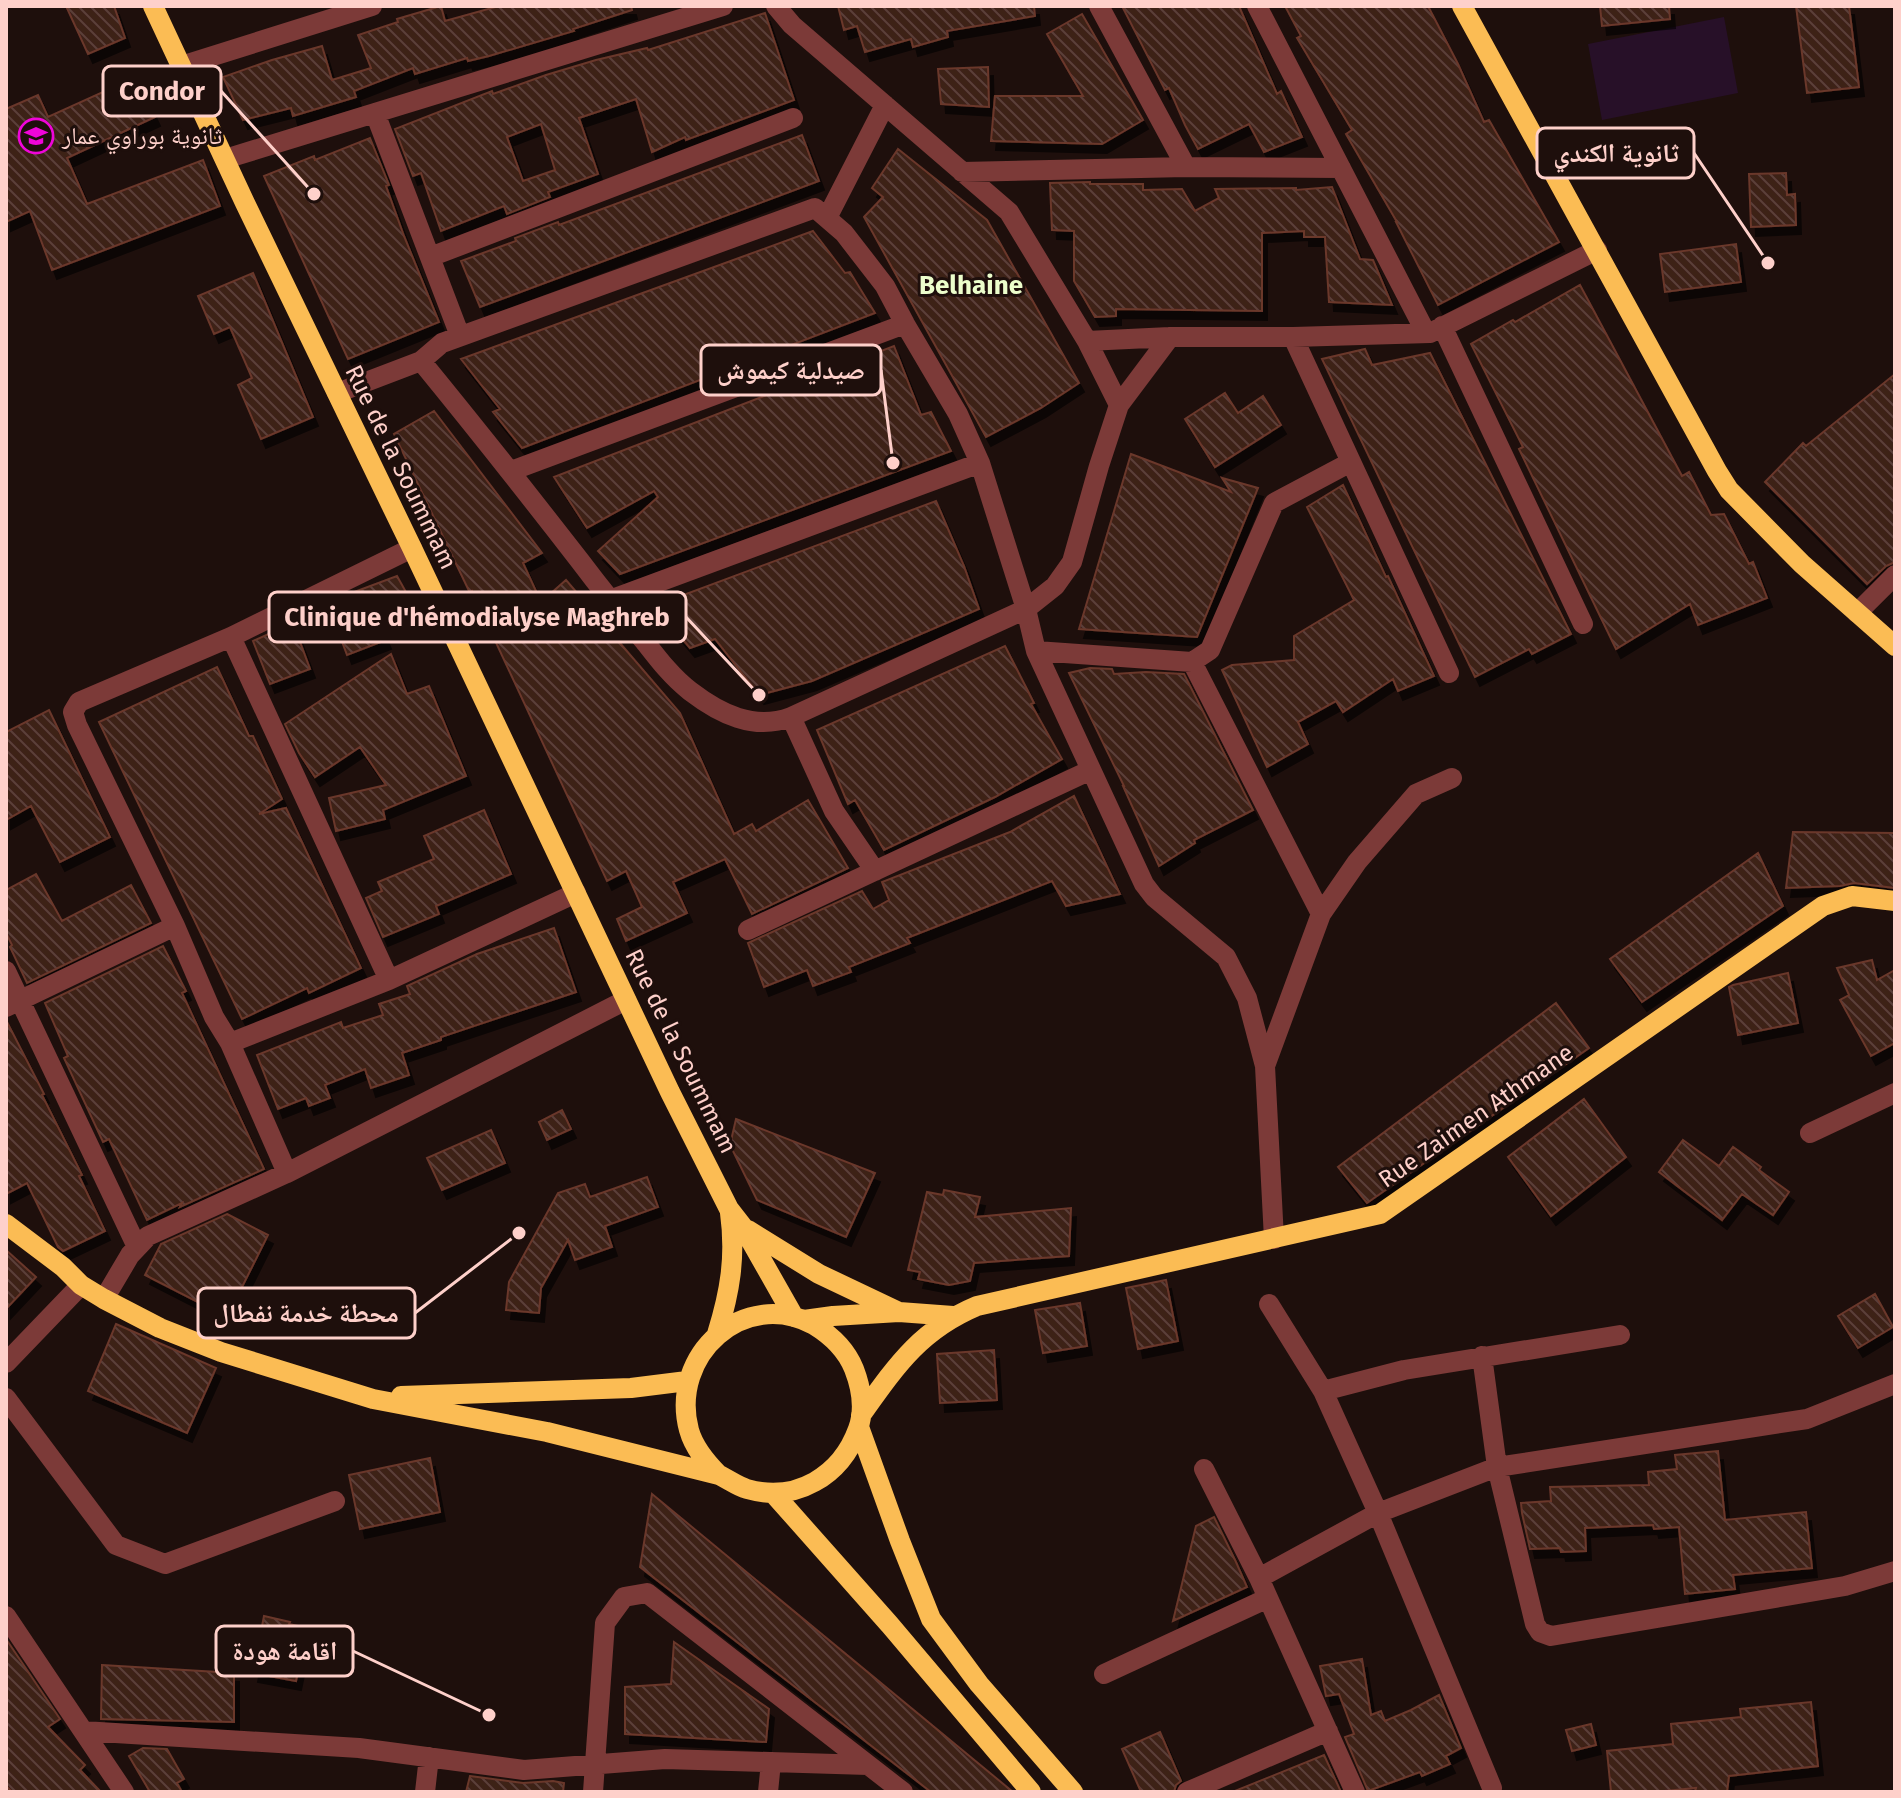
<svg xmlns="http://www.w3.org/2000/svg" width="1901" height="1798" viewBox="0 0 1901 1798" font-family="'Fira Sans','Noto Naskh Arabic',sans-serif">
<defs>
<pattern id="building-back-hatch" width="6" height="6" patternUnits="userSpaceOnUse" patternTransform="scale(2)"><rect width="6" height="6" fill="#3e2019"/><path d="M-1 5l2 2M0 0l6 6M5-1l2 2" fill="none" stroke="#5b3f39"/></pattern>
<filter id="shadow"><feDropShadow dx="5" dy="9" stdDeviation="0" flood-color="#0009"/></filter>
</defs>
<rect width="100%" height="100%" fill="#1e0f0c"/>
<!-- park -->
<path fill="#271028" d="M1724,17L1738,93L1602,120L1588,44Z"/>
<!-- building -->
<path fill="url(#building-back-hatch)" stroke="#6a372b" stroke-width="2" fill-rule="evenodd" filter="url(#shadow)" d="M66,6H114L125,38L88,54Z
M441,6L445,21L499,6H631L632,10L573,29L574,31L489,56L468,61L467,58L415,74L413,68L354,91L356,97L293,116L291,108L243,120L223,77L272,60L322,46L332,80L371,68L358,35L398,22L397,19Z
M838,6H1034L1035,16L947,31L948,37L913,47L911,39L865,52L857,26L844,30Z
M1122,6H1239L1277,94L1281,91L1302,137L1264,152L1249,124L1198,149L1185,125L1169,88L1165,90Z
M1285,6H1428L1458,64L1484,122L1489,120L1559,242L1438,305L1396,222H1397L1346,134L1352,130L1297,38L1301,36Z
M1600,6H1669L1670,19L1602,26Z
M1796,6H1849L1859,87L1807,93Z
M765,13L794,100L686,140L685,137L652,152L636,99L579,118L598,174L548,192L550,197L507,214L504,206L441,231L421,173L413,176L395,129L492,91L493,94L546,75L596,60L647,48L648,50ZM541,124L555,170L523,181L507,137Z
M1082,14L1143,120L1102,144L991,141L995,96H1083L1047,34Z
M988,67L989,107L941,104L938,69Z
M136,77L155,117L67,158L87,204L203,160L220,206L52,270L30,211L6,222V109L38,95L48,117Z
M802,135L819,181L480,307L461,261L516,241L515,238L558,222L559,225Z
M370,138L389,185L386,186L404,236L439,322L348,359L264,176L314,156L315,160Z
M898,149L987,220L1079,383L1041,408L986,437L864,217L883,197L872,188Z
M1786,173L1787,195L1795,194L1796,225L1751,227L1749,174Z
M1090,182V184H1143V190L1182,189L1195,211L1219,198L1215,189L1296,188V190L1332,187L1360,259L1373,260L1392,305L1329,302L1325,237H1304V231L1262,233V311L1116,309V316L1095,317L1074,281V231L1052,230L1050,183Z
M813,231L845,273L850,272L875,313L522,448L493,412L500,409L461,359Z
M1736,244L1741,282L1665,292L1660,254Z
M253,273L313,417L261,439L238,385L252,378L230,327L214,334L198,296Z
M1580,285L1682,476L1689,472L1711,515L1724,514L1749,564L1753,562L1767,598L1698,625L1690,604L1616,649L1519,449L1523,447L1471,344L1513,320L1515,322Z
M894,346L921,415L931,412L951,451L620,574L598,551L658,497L654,491L587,528L554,477Z
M1365,349L1372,365L1430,353L1571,634L1532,654L1529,649L1475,677L1322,359Z
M1895,374V562L1886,566L1867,584L1765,482L1803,443L1806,446Z
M1225,393L1238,413L1263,396L1281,425L1215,467L1185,419Z
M434,411L542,553L523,563L541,602L566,580L680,713L734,834L752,824L756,831L808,800L848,868L752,914L725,859L673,882L687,913L626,941L617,919L642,907L626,871L607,881L472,591L470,593L394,434Z
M1131,454L1231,492L1222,478L1258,488L1197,637L1079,629Z
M1343,485L1386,577L1388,576L1434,676L1398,691L1393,679L1343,712L1336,701L1298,722L1308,744L1267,767L1222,670L1232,665L1294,660V636L1354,600L1307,507Z
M936,501L964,566L979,609L812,681L759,695L715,639L690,648L654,606Z
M397,576L416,610L381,629L386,640L347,655L328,604L349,594Z
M293,623L310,669L270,684L253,641Z
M1005,646L1034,703L1031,704L1062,759L995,797L884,850L855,800L848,804L817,730Z
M391,654L407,694L429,686L466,776L383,810L385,819L336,831L329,798L386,785L360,747L315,777L299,753L285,724Z
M217,667L249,736H253L282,799L259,814L286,808L361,968L309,993L307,988L242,1019L99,722Z
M1090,668L1112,669L1114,674L1146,672L1184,674L1253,810L1194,840L1195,843L1159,866L1123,786H1124L1069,673Z
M49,710L110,837L60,862L31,806L6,820V732Z
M1074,796L1120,894L1066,906L1052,881L907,938L910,943L849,967L851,972L813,986L807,970L764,987L748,943L862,891L873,909L889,900L882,882L1010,832Z
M484,810L511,874L436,906L439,914L383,937L366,898L382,891L378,882L434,859L424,836Z
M1793,832L1895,833V888L1854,883L1840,886L1786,888Z
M1758,853L1783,906L1642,1002L1610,959Z
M36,874L62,921L131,885L151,923L27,983L10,947L12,945L6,933V890Z
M554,928L576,992L441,1037V1040L402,1053L409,1075L371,1088L365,1069L325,1085L330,1098L309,1106L306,1098L278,1109L257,1055L341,1022L343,1028L383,1015L379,1004L410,994L407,986L477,954Z
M163,946L186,991L182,993L264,1169L180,1207L182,1203L147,1220L109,1139L103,1142L64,1058L68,1056L45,1003Z
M1872,960L1877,980L1895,970V1043L1871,1056L1840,1000L1849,995L1837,968Z
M1788,973L1798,1023L1738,1035L1729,987L1733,985Z
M1556,1003L1589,1048L1367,1203L1338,1167Z
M6,1020L44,1094L42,1095L82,1175L79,1176L105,1231L63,1251L58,1247L27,1183L6,1194Z
M1584,1099L1626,1157L1551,1216L1508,1157Z
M562,1110L571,1129L547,1140L539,1122Z
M736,1119L875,1173L846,1237L757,1200L730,1145Z
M491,1130L505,1163L442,1190L427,1158Z
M1683,1140L1719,1166L1733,1147L1761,1167L1759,1170L1789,1192L1773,1215L1742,1194L1722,1220L1659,1172Z
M647,1177L658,1207L605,1226L612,1247L575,1260L568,1240L541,1288L539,1313L506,1310L509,1282L558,1193L585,1184L590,1197Z
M944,1190L980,1197L975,1217L1071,1208L1069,1256L974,1263L970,1281L949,1285L918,1279L920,1272L908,1270L927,1192L943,1195Z
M227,1214L268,1235L227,1317L145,1275L161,1244Z
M6,1250L36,1277L6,1309Z
M1166,1280L1178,1341L1138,1349L1126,1288Z
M1875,1294L1893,1327L1858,1348L1838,1316Z
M1080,1303L1087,1346L1043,1353L1035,1310Z
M116,1324L216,1368L187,1433L88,1391Z
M994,1350L997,1400L940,1403L937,1354Z
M1718,1451L1725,1520L1806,1512L1812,1568L1733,1575L1735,1589L1685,1594L1679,1527L1654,1529L1653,1525L1585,1528L1586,1551L1561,1552L1560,1548L1530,1549L1522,1513L1521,1503L1551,1501L1550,1487L1649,1485L1648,1472L1677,1469L1675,1455Z
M430,1458L440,1512L360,1529L349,1475Z
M652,1494L1013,1792H931L640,1567Z
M1214,1517L1236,1562L1247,1587L1173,1621L1196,1526Z
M264,1616L290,1622L289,1624L307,1628L296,1681L253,1673Z
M6,1639L60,1719L48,1727L85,1765L80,1770L101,1792H12L6,1786Z
M674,1642L769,1709L766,1742L625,1734V1687L671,1684Z
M1362,1659L1371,1715L1381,1711L1385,1721L1411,1710L1439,1695L1461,1748L1446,1756L1450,1764L1422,1776L1420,1772L1368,1791L1345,1737L1354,1734L1339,1694L1326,1696L1320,1666Z
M102,1665L234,1673V1722L101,1719Z
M1811,1702L1818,1766L1729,1776L1727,1792H1695L1696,1788L1655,1792H1611L1607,1751L1673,1744L1671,1724L1741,1717L1740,1709Z
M1591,1724L1596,1745L1572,1751L1566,1730Z
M1160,1732L1181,1781L1176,1785L1174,1792H1141L1122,1749Z
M143,1748L167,1749L184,1779L177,1783L182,1792H150L129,1756Z
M1324,1755L1341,1792H1235V1791Z
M470,1776L523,1783L553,1781L564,1783L563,1792H466Z"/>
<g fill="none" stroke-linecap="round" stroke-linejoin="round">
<!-- minor -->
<path stroke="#7c3a38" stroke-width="20" d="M776,6L792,25L1009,212L1087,341L1119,405
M1099,6L1186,167
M1257,6L1426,333
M181,66L372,6
M375,113L460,336
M225,159L723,6
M962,172L1186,167L1341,168
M827,218L885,105
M430,257L793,118
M1442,326L1583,624
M1293,337L1449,673
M1087,341L1170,337H1293L1430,333L1597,250
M421,361C475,427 528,494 580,561C601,589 623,616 645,642C659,660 672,677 690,691C720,714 754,731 791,717L1026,609L1055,586L1072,562L1099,466L1119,405L1170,337
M337,393L421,361L442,343L815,208L844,233L885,286L905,324L958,414L980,463L1026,609L1036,651L1144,884L1154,897L1226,957L1247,998L1265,1066L1274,1239
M511,471L905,324
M610,600L980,463
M1857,613L1895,575
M231,637L389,980
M1036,651L1192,662L1210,650L1274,503L1351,462
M1192,662L1321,914
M791,717L834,811L875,871
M748,930L1091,770
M6,971L137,1247
M6,1007L175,926
M230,1043L389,980L576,893
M1265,1066L1321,914L1357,862L1416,794L1452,778
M1810,1133L1895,1093
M287,1173L230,1043L214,1017L175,926L77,725L73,712L79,702L231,637L412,548
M104,1299L130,1255L148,1236L287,1173L626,1000
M1269,1304L1323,1391L1378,1513L1492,1788
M1482,1356L1497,1467L1535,1624L1540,1632L1551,1636L1845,1586L1895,1571
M6,1363L81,1285
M1323,1391L1404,1370L1620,1335
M6,1398L116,1545L165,1564L335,1501
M1204,1469L1259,1578L1355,1792
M1259,1578L1378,1513L1497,1467L1807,1419L1895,1384
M6,1616L124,1792
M1104,1674L1268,1598
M83,1731L359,1748L524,1770L665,1759L868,1765
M425,1792L429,1757
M593,1792L605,1623L624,1597L647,1593L903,1792
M768,1792L771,1762
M1187,1792L1328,1731"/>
<!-- major -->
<path stroke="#fbbc54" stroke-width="20" d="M153,6L245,203L412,548L670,1092L729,1209L743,1227L794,1317
M1462,6L1717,471L1729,490L1802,564L1895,646
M6,1224L63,1267L81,1285L104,1299L160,1328L221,1352L373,1399L547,1432L719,1475C728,1479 737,1486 747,1489C796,1503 841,1476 858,1429C865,1410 861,1387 854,1369C846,1349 832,1336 814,1325C744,1287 669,1355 689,1430C694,1448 706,1462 719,1475
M748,1230L819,1274L899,1312
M804,1320L833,1316L899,1312L953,1316
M717,1334C730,1292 736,1257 730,1213
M401,1396L631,1388L687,1381
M861,1415C896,1366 920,1330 977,1306L1380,1214L1823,906L1852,896L1895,901
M859,1427L900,1541L931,1619L979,1684L1073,1792
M773,1493L890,1625L1031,1792"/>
</g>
<!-- icons -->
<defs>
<g id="school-ring" transform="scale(1.8)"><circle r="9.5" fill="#1e0f0c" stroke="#ef05d9" stroke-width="1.5"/><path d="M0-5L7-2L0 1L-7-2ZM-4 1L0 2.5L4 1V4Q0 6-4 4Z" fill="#ef05d9"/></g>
</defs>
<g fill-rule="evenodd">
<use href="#school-ring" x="36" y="136"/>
</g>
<g text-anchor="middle" stroke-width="6" stroke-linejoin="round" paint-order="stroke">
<!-- poi labels -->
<g font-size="24" fill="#fed0ca" stroke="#1e0f0c" text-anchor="start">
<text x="62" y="144">ثانوية بوراوي عمار</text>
</g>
<!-- street labels -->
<g font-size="24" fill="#fed0ca" stroke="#1e0f0c">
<text transform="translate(401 467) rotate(64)" y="8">Rue de la Soummam</text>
<text transform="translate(681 1051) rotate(64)" y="8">Rue de la Soummam</text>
<text transform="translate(1476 1116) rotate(-35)" y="8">Rue Zaimen Athmane</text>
</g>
<!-- neighbourhood labels -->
<g font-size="26" font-weight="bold" fill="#ecfecc" stroke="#1e0f0c">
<text x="971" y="294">Belhaine</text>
</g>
</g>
<!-- callouts -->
<path fill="none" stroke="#fed0ca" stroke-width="3" d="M314 194L221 91M1768 263L1694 153M893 463L881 370M759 695L686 617M519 1233L415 1313M489 1715L353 1651"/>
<g fill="#fed0ca" stroke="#1e0f0c" stroke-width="3">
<circle cx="314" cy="194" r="8"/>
<circle cx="1768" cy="263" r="8"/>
<circle cx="893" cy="463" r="8"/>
<circle cx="759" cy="695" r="8"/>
<circle cx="519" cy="1233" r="8"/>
<circle cx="489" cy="1715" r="8"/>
</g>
<g fill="#1e0f0c" stroke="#fed0ca" stroke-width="3">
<rect x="103" y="66" width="118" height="50" rx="8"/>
<rect x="1537" y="128" width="157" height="50" rx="8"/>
<rect x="701" y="345" width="180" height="50" rx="8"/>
<rect x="269" y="592" width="417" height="50" rx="8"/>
<rect x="198" y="1288" width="217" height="50" rx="8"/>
<rect x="216" y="1626" width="137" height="50" rx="8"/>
</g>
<g font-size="26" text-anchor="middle" font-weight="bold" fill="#fed0ca">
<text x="162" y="100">Condor</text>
<text x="1616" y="162">ثانوية الكندي</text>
<text x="791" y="379">صيدلية كيموش</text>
<text x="477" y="626">Clinique d'hémodialyse Maghreb</text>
<text x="306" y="1322">محطة خدمة نفطال</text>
<text x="285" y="1660">اقامة هودة</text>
</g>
<!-- border -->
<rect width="1901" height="1798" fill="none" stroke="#fed0ca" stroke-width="16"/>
</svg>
